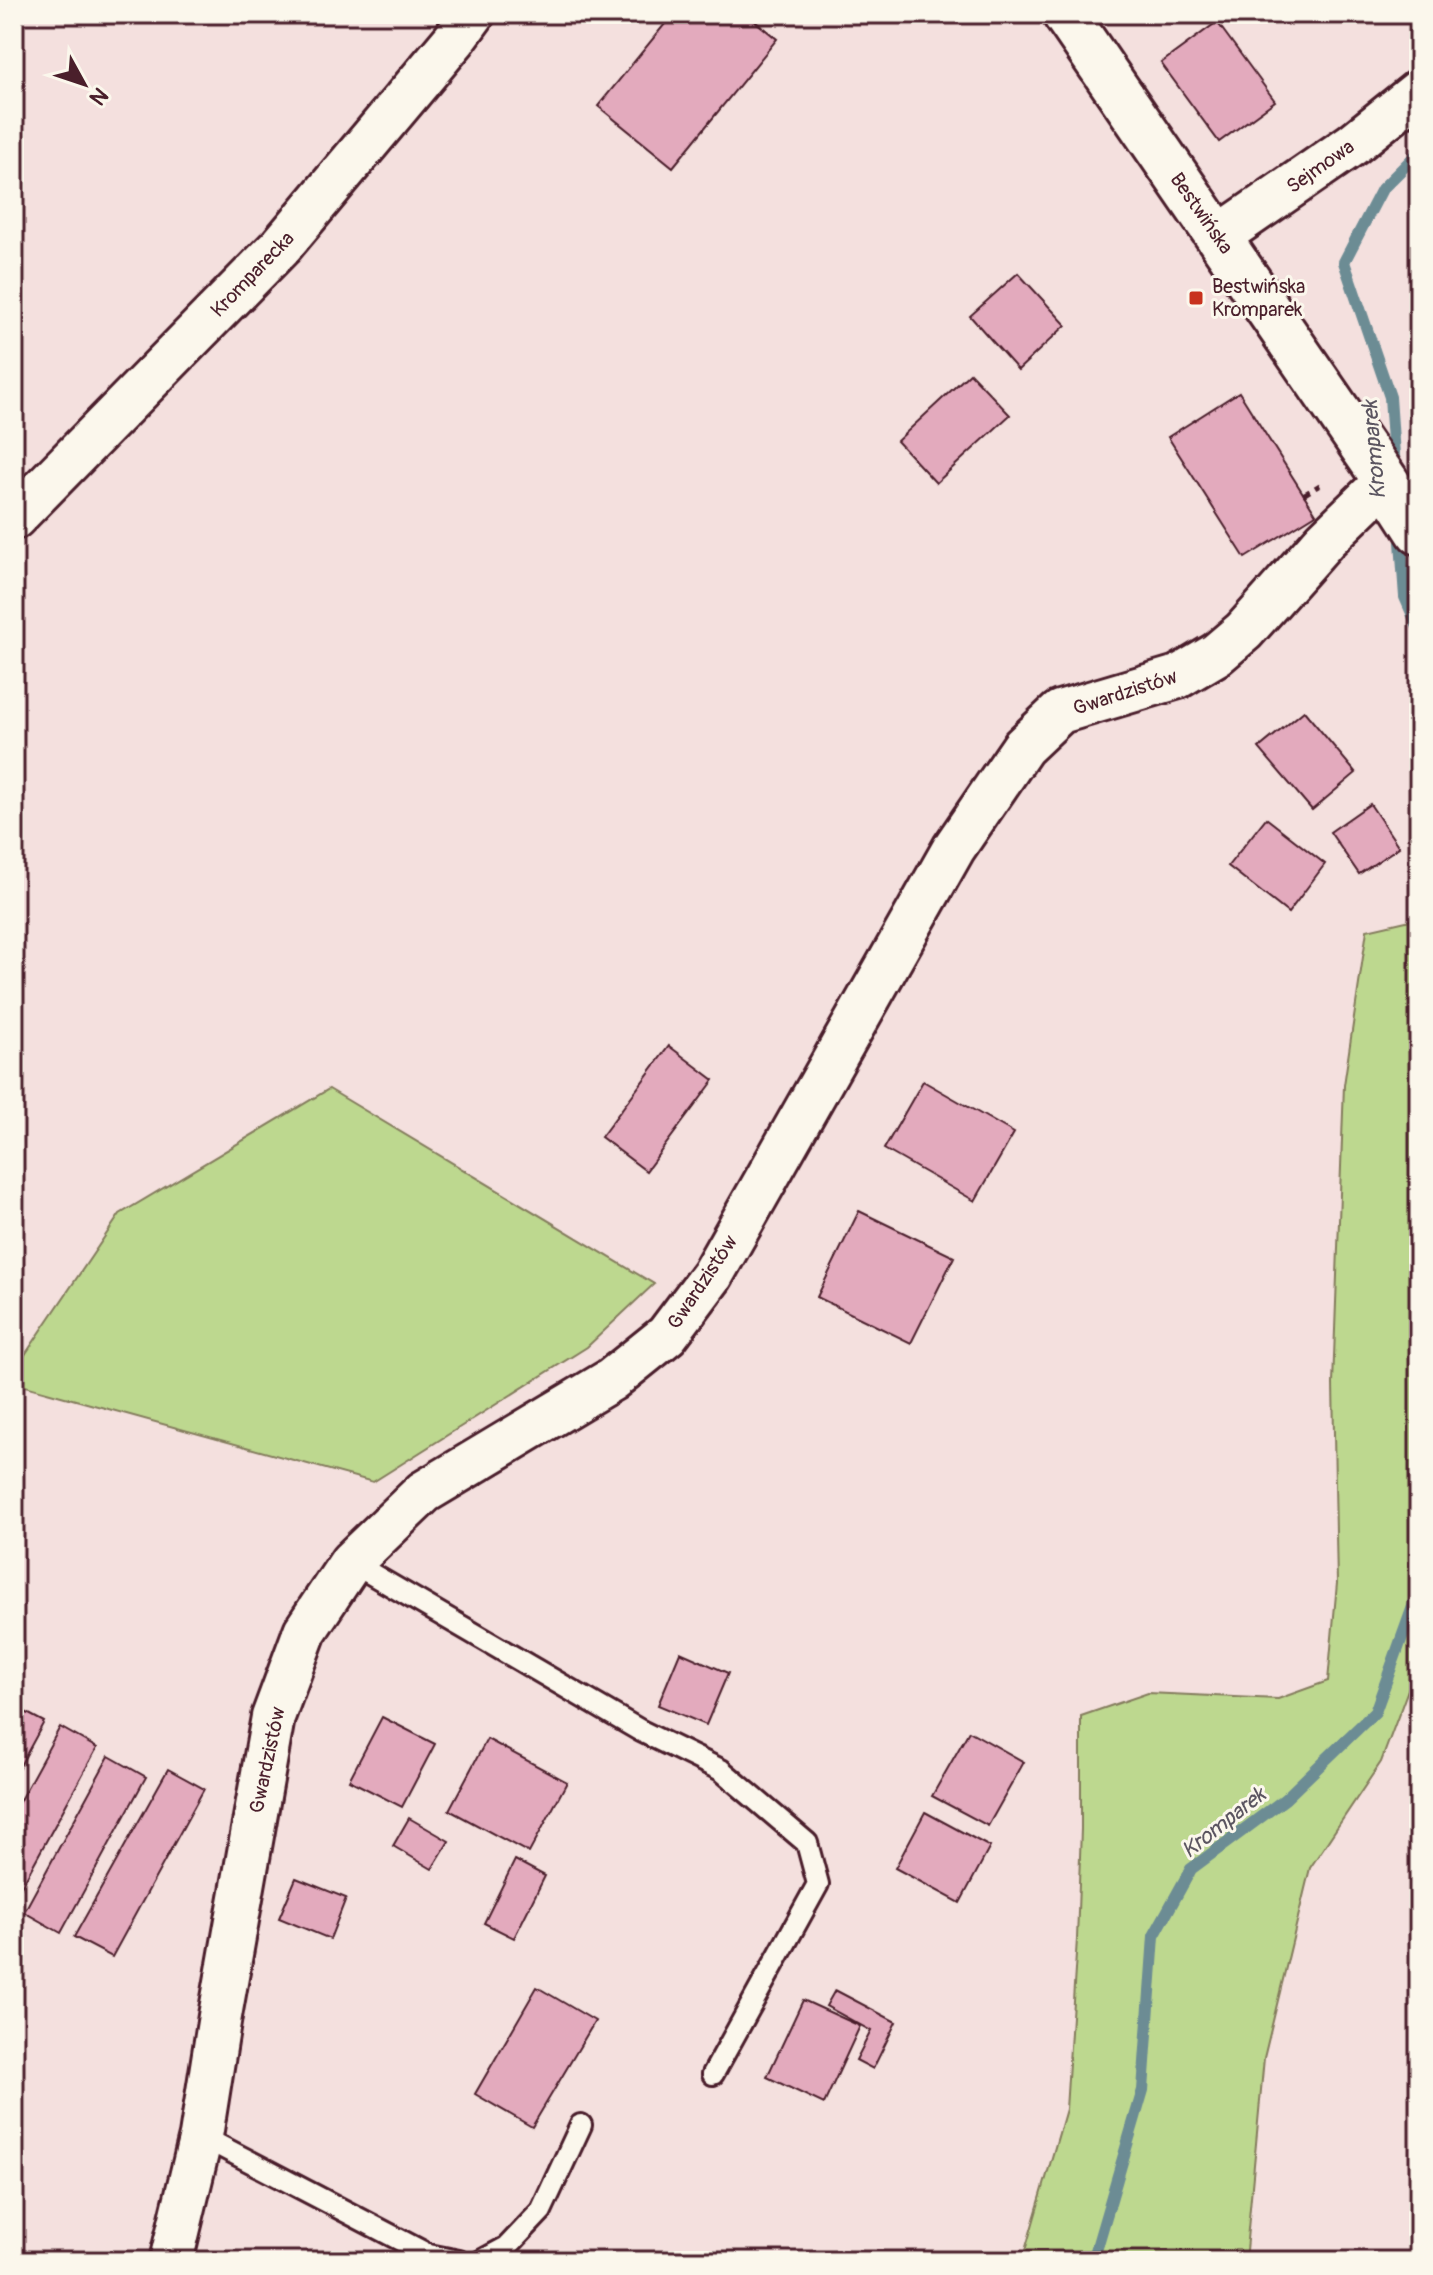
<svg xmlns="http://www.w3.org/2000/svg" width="1433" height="2275" viewBox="0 0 1433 2275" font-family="Pangolin,sans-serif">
<rect width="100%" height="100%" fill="#f4e0de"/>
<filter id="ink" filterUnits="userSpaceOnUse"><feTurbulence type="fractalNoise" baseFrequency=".0125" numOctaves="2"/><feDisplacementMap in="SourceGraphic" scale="16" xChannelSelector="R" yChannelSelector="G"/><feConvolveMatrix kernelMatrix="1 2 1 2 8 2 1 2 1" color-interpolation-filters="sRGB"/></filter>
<g filter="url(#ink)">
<!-- green -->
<path fill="#bdd88f" stroke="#847c5d" stroke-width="2" d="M1419,918V1628L1416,1668L1381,1762L1310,1868L1264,2058L1245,2261H1022L1066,2109L1077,1939L1081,1829V1716L1148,1693L1278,1699L1328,1681L1337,1583L1333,1384L1344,1085L1367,930Z
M329,1089L654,1284L587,1347L373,1482L14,1383V1371L120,1214Z"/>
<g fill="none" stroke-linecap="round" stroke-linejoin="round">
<!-- stream -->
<path stroke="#6c8c94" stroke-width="12" d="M1395,470L1390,397L1344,262L1382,189L1419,152
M1400,528L1405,597L1419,629
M1093,2261L1143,2090L1154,1936L1191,1869L1285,1799L1375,1712L1419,1590"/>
</g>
<!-- building -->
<path fill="#e3aabd" stroke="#4a1f2b" stroke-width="2" d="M673,14H746L777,39L673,167L598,106Z
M1217,22L1275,101L1219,142L1161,63Z
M1018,273L1066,325L1018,370L970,316Z
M970,373L1010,415L936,483L897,441Z
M1239,392L1316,514L1245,558L1168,437Z
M1304,711L1356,773L1312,810L1259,748Z
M1370,804L1399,847L1359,874L1330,832Z
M1266,818L1325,864L1288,913L1228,866Z
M669,1046L714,1080L646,1171L601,1137Z
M923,1081L1014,1133L975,1201L884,1149Z
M859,1211L954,1257L911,1343L817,1297Z
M680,1652L728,1673L706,1725L658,1705Z
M14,1706L44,1722L14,1777Z
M382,1717L435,1744L402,1807L349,1780Z
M60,1727L97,1748L14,1900V1811Z
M969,1731L1024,1762L988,1826L932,1796Z
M487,1739L567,1782L529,1853L449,1810Z
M109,1756L146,1777L61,1933L24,1912Z
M168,1769L204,1789L112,1957L74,1937Z
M925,1812L990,1847L960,1903L895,1868Z
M409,1818L449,1841L432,1869L393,1846Z
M515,1860L545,1876L514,1938L484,1923Z
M296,1878L346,1898L330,1939L279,1918Z
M537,1987L595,2021L532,2127L475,2094Z
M835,1990L896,2022L873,2069L856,2060L871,2031L826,2006Z
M803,2000L860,2026L824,2104L767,2077Z"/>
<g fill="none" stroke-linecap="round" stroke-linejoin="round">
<!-- lane casing -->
<g stroke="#4a1f2b" stroke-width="26">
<path id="lane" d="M351,1562L641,1731L721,1770L807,1843L818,1884L713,2074
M201,2136L429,2255L459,2261
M481,2261L507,2247L541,2211L581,2125"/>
</g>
<!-- street casing -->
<g stroke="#4a1f2b" stroke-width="48">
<path id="street" d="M1218,237L1353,144L1419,91
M14,518L281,246L454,40L473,14
M171,2261L201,2136L220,2016L273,1717L305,1631L351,1562L424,1492L611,1380L667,1335L712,1275L954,848L1023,747L1060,712L1178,677L1217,654L1244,631L1325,540L1386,481"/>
</g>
<!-- secondary casing -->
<g stroke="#4a1f2b" stroke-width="50">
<path id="secondary" d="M1065,14L1386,481L1419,532"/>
</g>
<!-- path -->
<path stroke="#4a1f2b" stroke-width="5" stroke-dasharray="8 6" stroke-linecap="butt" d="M1303,495L1320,485"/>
<!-- lane -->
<use href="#lane" stroke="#fbf7ec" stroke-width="20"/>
<!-- street -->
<use href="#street" stroke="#fbf7ec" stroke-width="42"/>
<!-- secondary -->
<use href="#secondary" stroke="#fbf7ec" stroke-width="44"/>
</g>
</g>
<!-- markers -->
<rect fill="#c8321e" stroke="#fbf7ec" stroke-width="3" x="1188" y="290" width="16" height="16" rx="4"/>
<g text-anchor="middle" stroke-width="6" stroke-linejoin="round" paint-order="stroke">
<!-- street labels -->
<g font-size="20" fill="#4a1f2b" stroke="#fbf7ec">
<text transform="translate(1320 166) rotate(-35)" y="7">Sejmowa</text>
<text transform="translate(1202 213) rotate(55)" y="7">Bestwińska</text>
<text transform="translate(252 274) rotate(-46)" y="7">Kromparecka</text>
<text transform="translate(1125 692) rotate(-18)" y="7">Gwardzistów</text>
<text transform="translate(702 1282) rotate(-56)" y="7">Gwardzistów</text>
<text transform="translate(267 1760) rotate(-78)" y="7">Gwardzistów</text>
</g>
<!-- poi labels -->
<g font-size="20" fill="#4a1f2b" stroke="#fbf7ec" text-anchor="start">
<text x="1212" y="293">Bestwińska<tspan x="1212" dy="23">Kromparek</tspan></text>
</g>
<!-- water labels -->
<g font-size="22" font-style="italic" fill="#5b5560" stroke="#fbf7ec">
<text transform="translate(1373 450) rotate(-95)" y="8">Kromparek</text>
<text transform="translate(1223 1822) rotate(-38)" y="8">Kromparek</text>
</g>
</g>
<!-- margin -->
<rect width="1433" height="2275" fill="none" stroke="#fbf7ec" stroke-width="48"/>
<rect x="24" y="24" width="1385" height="2227" fill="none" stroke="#4a1f2b" stroke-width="3" filter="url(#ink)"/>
<!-- north arrow -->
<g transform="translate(84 84) rotate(130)" stroke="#fbf7ec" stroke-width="6" paint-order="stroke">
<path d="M0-6L14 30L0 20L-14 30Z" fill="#4a1f2b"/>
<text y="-12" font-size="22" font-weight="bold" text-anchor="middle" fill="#4a1f2b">N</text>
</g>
</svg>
